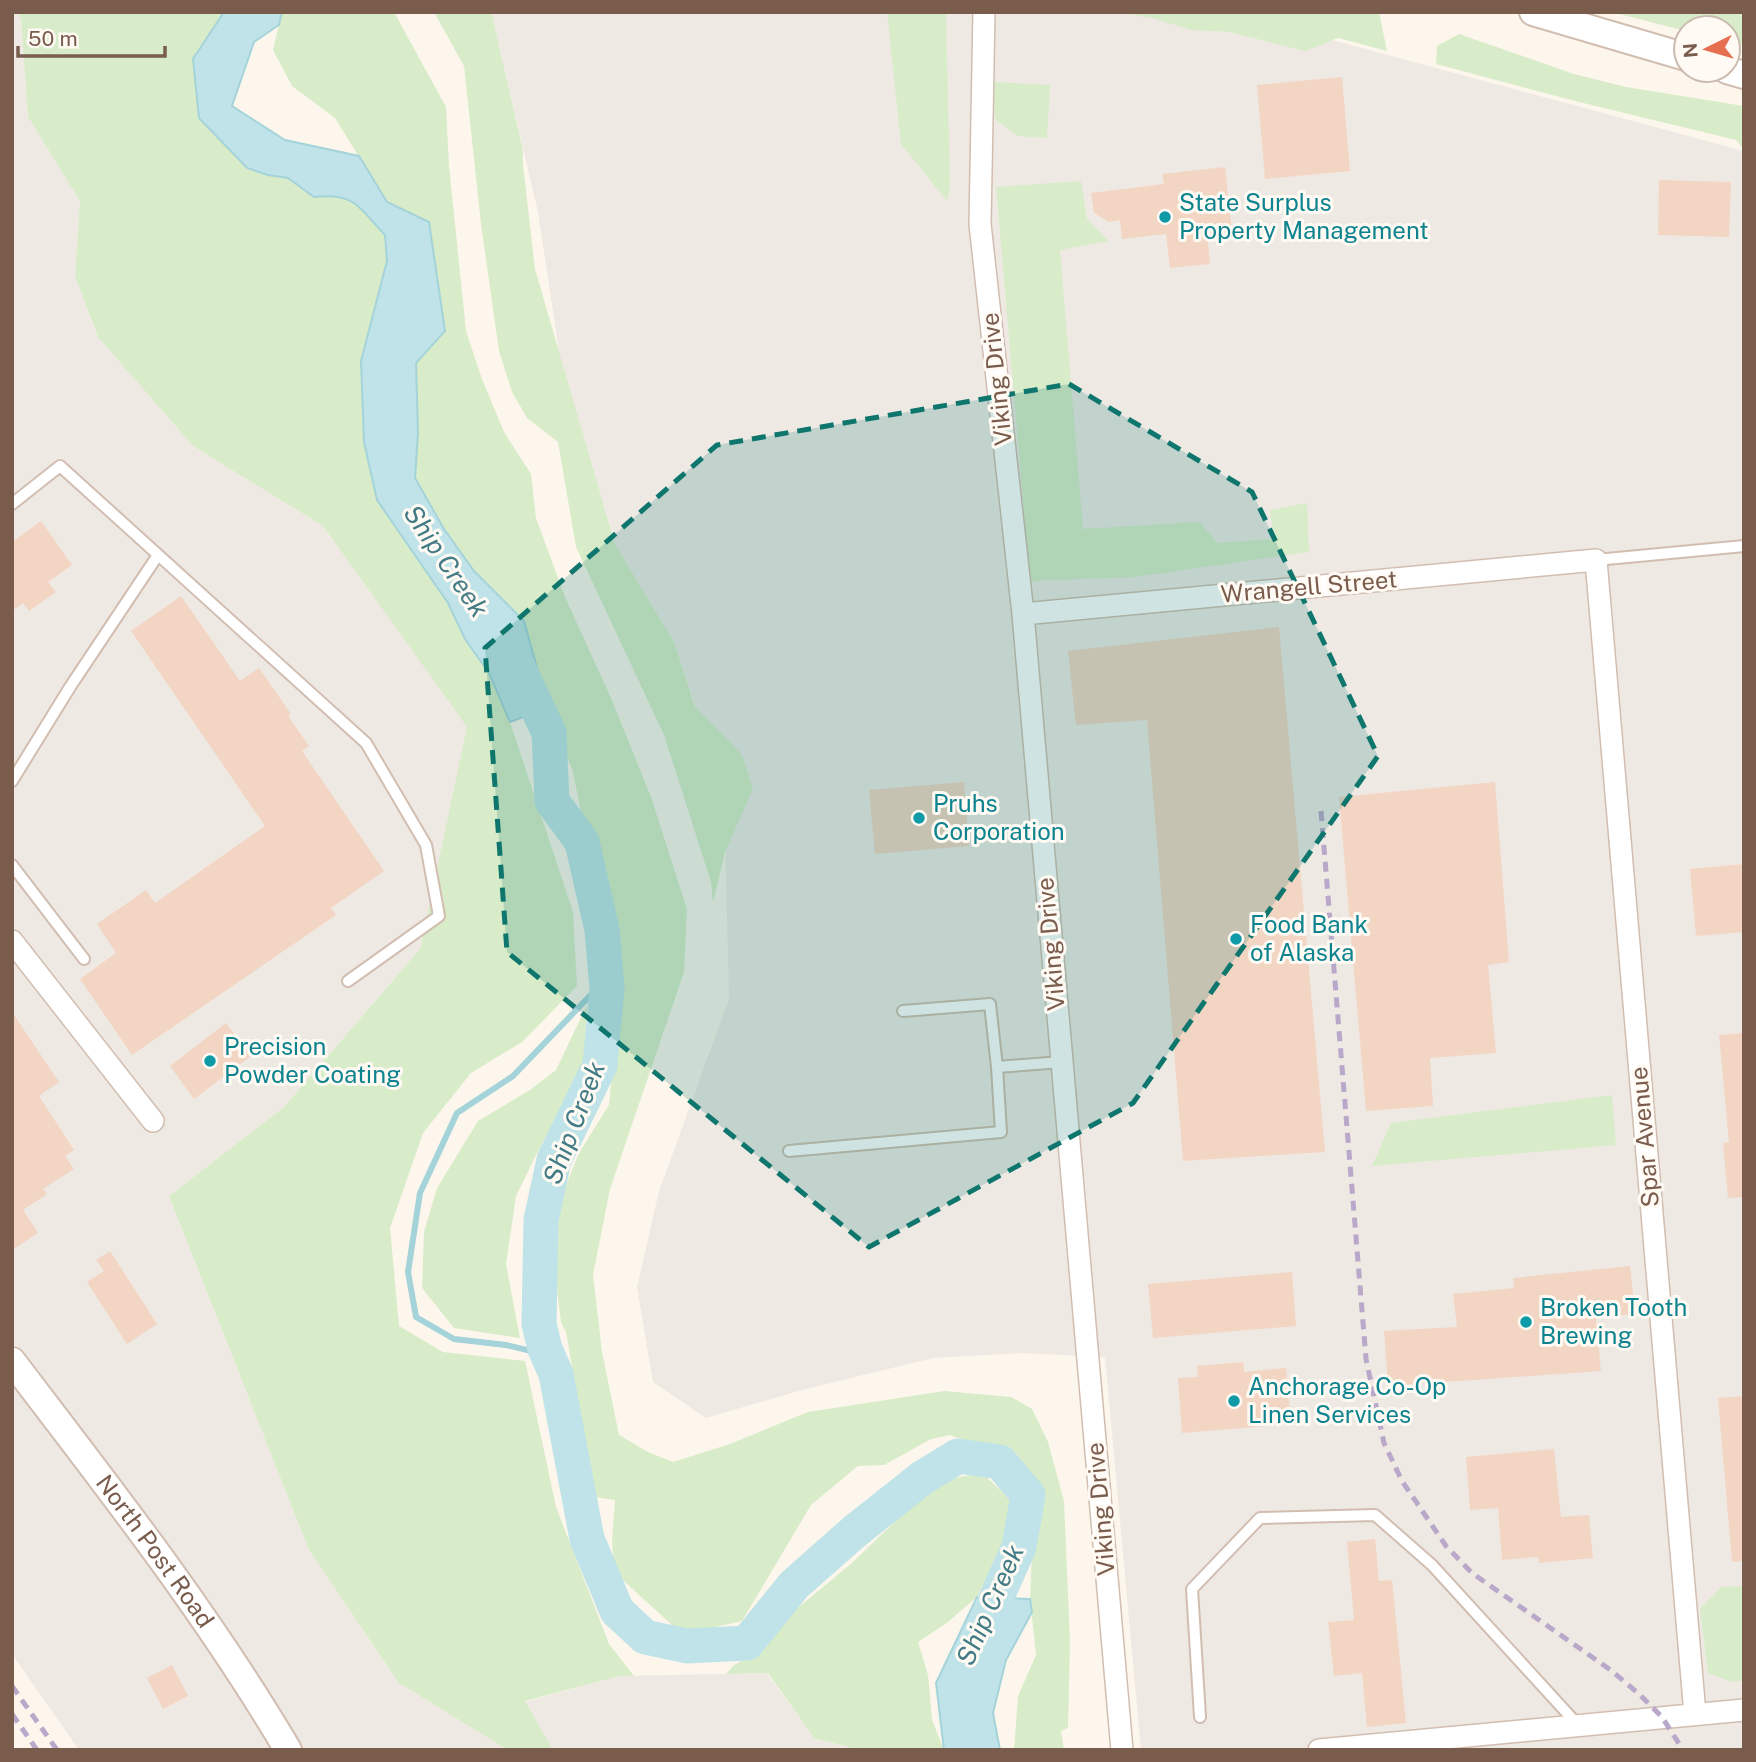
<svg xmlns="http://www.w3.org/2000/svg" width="1756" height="1762" viewBox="0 0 1756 1762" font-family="'Public Sans',sans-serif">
<rect width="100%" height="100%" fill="#fdf6ec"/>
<!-- industrial -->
<path fill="#efe9e4" d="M12,12H16L21,19L28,117L80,201L75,276L97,335L193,446L323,526L468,727L420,949L284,1107L169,1196L309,1550L399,1683L508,1750H79L12,1654Z
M491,12H1228L1744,151V1750H1141L1105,1357L1021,1353L933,1358L802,1390L706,1418L653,1382L637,1287L659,1191L729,999L724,793L674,642L615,544L560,358L538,212Z
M767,1673L814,1738L860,1750H553L524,1702L620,1676Z"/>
<!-- green -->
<path fill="#d8ecc9" d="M16,12H224L193,59L268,175L288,178L314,197C355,192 359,208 385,235L387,261L361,361L364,442L377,499L448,603L465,639L489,673L510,722L573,912L577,986L522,1042L471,1073L423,1133L390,1228L399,1326L443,1352L525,1361L556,1507L609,1644L634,1676H620L525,1701L553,1750H508L399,1683L309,1550L169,1196L284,1107L420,949L467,727L323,526L193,446L98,337L75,276L80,201L28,117L21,19Z
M282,12H394L446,107L449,166L466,331L482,379L504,432L531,474L536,518L565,597L611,698L651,797L687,909L684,972L610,1189L593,1275L602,1352L619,1435L648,1452L673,1462L730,1444L808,1412L944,1391L1011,1397L1032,1409L1048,1442L1064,1501L1070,1641L1068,1728L1061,1731L1064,1750H1014L1018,1696L1036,1655L1030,1599L1032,1552L1037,1507L1027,1477L1006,1456L950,1435L931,1439L884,1465L858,1466L811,1505L742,1621L698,1631L673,1626L614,1572L612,1540L615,1500L595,1497L566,1332L561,1322L555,1275L556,1210L579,1153L609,1105L618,1009L609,906L584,827L573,772L548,708L524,621L474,571L444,529L415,478L418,433L416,363L445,331L429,222L387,202L335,118L292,86L273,50Z
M434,12H489L492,15L523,150V165L535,269L615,544L674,642L695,707L742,755L753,789L725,852L713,903L711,882L664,735L576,547L558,442L527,418L512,392L499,351L481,224L464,66Z
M887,12H946L950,186L947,201L901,144Z
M1116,12H1379L1387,51L1338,38L1305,51L1230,32L1192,30L1152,18Z
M1611,12H1744V45L1728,41V28H1686V31Z
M1459,34L1574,74L1626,87L1744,106V150L1736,140L1575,101L1436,64L1437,46Z
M993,82L1050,85L1047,138L1018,136L995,119Z
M1081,181L1087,219L1108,241L1060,250L1083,529L1200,522L1217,543L1274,539L1270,510L1307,503L1309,552L1135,577L1030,581L996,187Z
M587,1005L584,1071L536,1155L516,1196L506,1264L520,1338L454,1328L422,1288L424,1232L437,1188L478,1121L530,1090L556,1070Z
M1612,1095L1616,1145L1372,1166L1391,1123Z
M982,1473L1010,1499L1015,1523L977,1597L948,1622L918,1642L928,1675L932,1720L944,1750H860L814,1738L768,1673L726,1674L734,1665L764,1649L777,1625L852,1563L937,1481Z
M1744,1586V1680L1732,1682L1708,1673L1700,1609L1722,1587Z"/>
<!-- water -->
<path fill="#bfe3e8" stroke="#a5d3da" stroke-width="2" d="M224,12H282L279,25L254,42L232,106L285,140L359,156L387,202L429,222L445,331L416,363L418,433L415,478L444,529L474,571L524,621L548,708L510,722L489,673L465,639L448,603L377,500L364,442L361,361L387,261L385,235C359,208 355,192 314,197L288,178L268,175L247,168L199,118L193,59Z
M977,1597L1030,1599L1032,1612L1006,1660L993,1713L1000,1750H944L936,1683Z"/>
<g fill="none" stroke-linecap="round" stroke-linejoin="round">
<!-- stream -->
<path stroke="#a5d3da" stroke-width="6" d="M548,1355L506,1345L454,1339L416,1317L408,1272L420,1193L457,1113L513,1076L606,979"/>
<!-- river -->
<path stroke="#bfe3e8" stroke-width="35" d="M518,667L549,733L552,801L582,842L602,930L607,988L600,1065L554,1160L541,1220L539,1324L545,1349L556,1374L587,1539L617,1611L645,1637L687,1646L747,1643L794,1585L854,1532L922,1478L958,1456L1000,1462L1028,1495L1019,1547L978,1639"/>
</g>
<!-- building -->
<path fill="#f3d5c3" d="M1342,77L1350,171L1265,179L1257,85Z
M1225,167L1232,231L1207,234L1210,264L1170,268L1166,234L1122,239L1120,220L1109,222L1094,213L1091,193L1164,184L1162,174Z
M1659,180L1731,182L1729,237L1658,235Z
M41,521L72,565L48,582L56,592L29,611L23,603L12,611V542Z
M181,596L240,681L259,668L291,714L288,716L309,746L302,751L384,871L331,908L336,915L132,1055L80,979L116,953L97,924L146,890L155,903L265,826L131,631Z
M1279,627L1325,1152L1183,1161L1147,720L1076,725L1068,651Z
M964,782L969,846L875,854L869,790Z
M1495,782L1509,962L1488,965L1496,1053L1430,1058L1433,1106L1366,1111L1339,797Z
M1744,864V932L1696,936L1690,869Z
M12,1012L59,1082L39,1096L74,1150L65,1156L74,1169L43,1189L47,1194L23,1210L38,1233L12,1250Z
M226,1023L251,1056L194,1099L170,1066Z
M1744,1033V1197L1728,1198L1723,1143L1729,1142L1719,1035Z
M110,1251L157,1324L127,1344L87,1282L104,1271L96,1260Z
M1630,1266L1635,1314L1596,1318L1601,1371L1388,1386L1384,1331L1457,1327L1453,1294L1514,1288L1513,1278Z
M1292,1272L1296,1326L1153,1338L1148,1284Z
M1243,1362L1244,1372L1286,1368L1291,1424L1182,1433L1178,1378L1198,1377L1197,1366Z
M1744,1396V1561L1732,1562L1718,1398Z
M1554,1449L1561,1517L1589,1515L1593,1558L1539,1563L1538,1557L1502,1560L1498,1508L1470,1510L1466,1457Z
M1375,1539L1379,1581L1392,1580L1406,1723L1367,1727L1362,1673L1334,1676L1328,1622L1354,1620L1347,1542Z
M172,1665L188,1696L163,1709L147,1678Z"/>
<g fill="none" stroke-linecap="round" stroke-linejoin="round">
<!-- service casing -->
<g stroke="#d1beb0" stroke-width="14">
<path id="service" d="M12,504L60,466L366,743L426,845L439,916L348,981
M1596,560L1744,546
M12,781L70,687L158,555
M12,865L84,959
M903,1011L990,1004L997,1067
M789,1151L1001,1132L997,1067L1062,1062
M1200,1717L1192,1589L1260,1518L1375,1515L1432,1565L1578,1725"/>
</g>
<!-- minor casing -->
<g stroke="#d1beb0" stroke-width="24">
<path id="minor" d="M984,12L980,224L1023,614L1122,1750
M1023,614L1596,560L1695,1714
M12,941L153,1121
M1319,1750L1744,1710"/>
</g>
<!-- tertiary casing -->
<g stroke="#d1beb0" stroke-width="30">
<g id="tertiary">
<path d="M1533,12L1686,57"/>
<path d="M1727,70L1744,75"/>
<path id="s1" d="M12,1361C109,1488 207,1613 288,1750"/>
</g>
</g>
<!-- service -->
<use href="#service" stroke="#fff" stroke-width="10"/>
<!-- minor -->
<use href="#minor" stroke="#fff" stroke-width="21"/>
<!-- tertiary -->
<use href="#tertiary" stroke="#fff" stroke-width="26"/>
<!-- rail -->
<path stroke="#b9a8c9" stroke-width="5" stroke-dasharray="10 7" stroke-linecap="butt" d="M1321,811L1366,1359L1384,1443L1402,1481L1446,1546L1472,1573L1612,1671L1639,1694L1662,1717L1683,1750
M12,1686L57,1750
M12,1714L37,1750"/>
</g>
<!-- marked area -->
<path fill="#0f766e" fill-opacity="0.2" stroke="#0f766e" stroke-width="5" stroke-dasharray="14 9" stroke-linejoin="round" d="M1069,384L1252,492L1378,756L1133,1103L869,1247L507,952L485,648L717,445Z"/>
<!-- markers -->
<g fill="#0f9aa8" stroke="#fffaf3" stroke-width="2.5">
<circle cx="1165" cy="217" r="7"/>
<circle cx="919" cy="818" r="7"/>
<circle cx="1236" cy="939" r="7"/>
<circle cx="210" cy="1061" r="7"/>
<circle cx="1526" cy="1322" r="7"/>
<circle cx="1234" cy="1401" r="7"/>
</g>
<g text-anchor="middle" stroke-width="6" stroke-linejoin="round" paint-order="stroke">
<!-- culture labels -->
<g font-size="24" fill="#0d838f" stroke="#fffaf3" text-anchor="start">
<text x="1179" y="211">State Surplus<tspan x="1179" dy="28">Property Management</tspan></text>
<text x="933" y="812">Pruhs<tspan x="933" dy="28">Corporation</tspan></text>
<text x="1250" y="933">Food Bank<tspan x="1250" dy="28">of Alaska</tspan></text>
<text x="224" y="1055">Precision<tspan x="224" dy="28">Powder Coating</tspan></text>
<text x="1540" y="1316">Broken Tooth<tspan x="1540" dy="28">Brewing</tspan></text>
<text x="1248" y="1395">Anchorage Co-Op<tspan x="1248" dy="28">Linen Services</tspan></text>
</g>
<!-- street labels -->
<g font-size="24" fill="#7a5c4d" stroke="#fffaf3">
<text transform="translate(997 379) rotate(-96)" y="8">Viking Drive</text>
<text transform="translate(1309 587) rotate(-5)" y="8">Wrangell Street</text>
<text transform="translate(1051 944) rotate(-95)" y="8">Viking Drive</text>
<text transform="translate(1645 1137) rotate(-95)" y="8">Spar Avenue</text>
<text transform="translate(1101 1509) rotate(-95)" y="8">Viking Drive</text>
<text dy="8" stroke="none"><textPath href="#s1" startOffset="238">North Post Road</textPath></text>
</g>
<!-- water labels -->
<g font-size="26" font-style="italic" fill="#437c86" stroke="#fffaf3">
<text transform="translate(446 561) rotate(56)" y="9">Ship Creek</text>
<text transform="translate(574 1123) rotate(-69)" y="9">Ship Creek</text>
<text transform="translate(990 1605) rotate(-66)" y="9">Ship Creek</text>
</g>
</g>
<!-- border -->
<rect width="1756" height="1762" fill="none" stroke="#7a5c4d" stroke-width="28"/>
<!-- north arrow -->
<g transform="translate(1707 49) rotate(265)"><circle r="33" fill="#fffaf3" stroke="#cabbb1" stroke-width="2"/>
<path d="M0-5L12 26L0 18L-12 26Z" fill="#e76f51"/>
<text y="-10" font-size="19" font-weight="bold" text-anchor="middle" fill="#7a5c4d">N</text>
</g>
<!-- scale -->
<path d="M18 46v10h147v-10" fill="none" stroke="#7a5c4d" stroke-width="3.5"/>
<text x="28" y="46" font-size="21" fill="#7a5c4d" stroke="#fffaf3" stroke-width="5" paint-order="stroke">50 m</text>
</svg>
